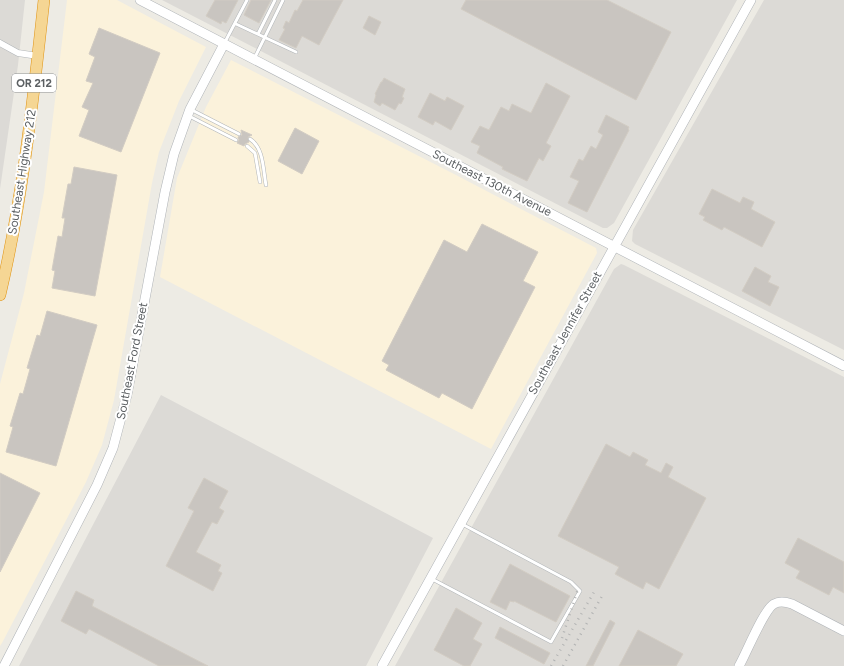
<svg xmlns="http://www.w3.org/2000/svg" width="844" height="666" viewBox="0 0 844 666" font-family="Figtree,sans-serif">
<rect width="100%" height="100%" fill="#edebe4"/>
<!-- commercial -->
<path fill="#fbf2db" d="M67,0H117L206,47L179,101L159,152L152,183L114,400L102,445L86,482L2,643L0,646V384L24,293L44,192Z
M231,60L454,174L596,248L597,253L491,449L160,277L177,178L206,107Z"/>
<!-- industrial -->
<path fill="#dcdad6" d="M0,0H25L18,65L0,189Z
M162,0H737L614,223L607,228H603Z
M764,0H844V350L635,244L632,241L633,230Z
M621,264L624,265L844,377V666H395L614,269Z
M161,395L433,538L366,666H19Z"/>
<!-- building -->
<path fill="#c9c5c0" stroke="#d2ccc3" d="M215,0H238L226,23L222,21L221,24L206,16Z
M251,0H271L259,23L244,15Z
M303,0H343L319,45L302,36L296,48L279,40L285,29L283,28L286,21L289,23L295,10L297,11Z
M466,0H607L671,32L636,100L461,9Z
M369,16L381,22L375,35L363,28Z
M99,28L160,53L121,152L79,136L89,110L82,107L93,83L86,81L95,57L89,54Z
M384,78L405,89L402,97L404,98L401,104L399,103L395,110L382,103L380,106L374,102L376,95L375,94L381,82H382Z
M546,83L570,96L546,143L551,146L543,161L539,158L527,181L502,169L503,167L477,153L480,146L471,142L480,126L489,130L501,107L509,111L512,104L531,113Z
M430,93L445,101L447,97L464,106L451,130L435,121L433,125L418,117Z
M606,115L629,127L628,129L629,130L587,212L568,203L579,181L570,177L579,159L583,161L591,146L596,149L603,135L598,132Z
M295,128L319,141L302,174L278,161Z
M241,130L252,135L248,137L249,142L245,144L244,146L237,143L239,140L238,137L242,135Z
M74,167L117,175L95,296L52,288L55,271L52,270L58,236L62,237L65,218H62L68,184H71Z
M712,189L740,203L743,197L754,202L751,209L775,222L762,247L724,227L722,230L703,220L705,217L699,214Z
M482,224L538,252L523,281L535,287L472,409L442,393L439,398L386,370L389,365L382,361L444,240L467,252Z
M755,267L771,276L768,282L779,287L770,306L742,291Z
M47,311L97,325L56,466L6,452L13,427L10,426L20,393L23,394L30,369L27,368L37,335L40,336Z
M606,444L630,457L633,452L648,460L645,465L661,473L666,463L673,467L668,477L706,498L659,589L646,582L643,589L615,574L619,567L558,536Z
M0,473L40,493L0,572Z
M204,478L228,491L219,508L224,511L217,524L212,522L196,552L221,565L218,571L222,573L213,591L166,566L194,511L188,508Z
M798,538L844,562V593L833,587L829,595L796,578L800,571L785,563Z
M510,564L570,596L556,622L514,601V602L510,601L506,610L490,602Z
M76,591L94,600L92,606L208,666H159L89,629L86,634L61,621Z
M456,608L482,623L473,639L482,644L470,666H464L434,650Z
M610,620L615,623L593,666H586Z
M500,627L550,653L544,664L495,638Z
M638,630L683,654L676,666H619Z"/>
<g fill="none" stroke-linecap="round" stroke-linejoin="round">
<!-- lane casing -->
<g stroke="#b1b5b8" stroke-width="4">
<path id="lane" d="M236,24L296,52
M258,34L275,0
M225,42L247,0
M255,57L283,0
M192,110L239,134
M189,116L236,140
M250,139C264,148 263,170 266,185
M247,146L255,153L260,182
M432,579L551,642L580,591L571,582L462,524"/>
</g>
<!-- street casing -->
<g stroke="#b1b5b8" stroke-width="7">
<path id="street" d="M0,43L18,53L38,56"/>
</g>
<!-- secondary casing -->
<g stroke="#b0b4b8" stroke-width="10">
<path id="secondary" d="M140,0L844,366
M4,666L97,485L113,448L127,395L165,192L174,154L190,109L224,44
M382,666L751,0
M739,666C746,654 764,609 774,604C779,601 786,602 792,604L844,631"/>
</g>
<!-- highway casing -->
<g stroke="#e09311" stroke-width="12">
<path id="highway" d="M0,295C23,198 33,99 44,0"/>
</g>
<!-- lane -->
<use href="#lane" stroke="#fff" stroke-width="3"/>
<!-- street -->
<use href="#street" stroke="#fff" stroke-width="6"/>
<!-- secondary -->
<use href="#secondary" stroke="#fff" stroke-width="9"/>
<!-- highway -->
<use href="#highway" stroke="#f5d694" stroke-width="11"/>
<!-- rail -->
<path stroke="#b2b3b3" stroke-width="2.5" stroke-dasharray="1 5" stroke-linecap="butt" d="M562,638L578,589
M551,666L594,592
M563,666L602,596"/>
</g>
<g text-anchor="middle" stroke-width="4" stroke-linejoin="round" paint-order="stroke">
<!-- shield labels -->
<rect fill="#fff" stroke="#8d9092" stroke-width="1" x="12" y="74" width="44" height="18" rx="3"/>
<g font-size="11" font-weight="bold" fill="#5c6063">
<text x="34" y="87">OR 212</text>
</g>
<!-- street labels -->
<g font-size="12" fill="#5c6063" stroke="#fff">
<text transform="translate(22 172) rotate(-81)" y="4">Southeast Highway 212</text>
<text transform="translate(492 183) rotate(27)" y="4">Southeast 130th Avenue</text>
<text transform="translate(565 333) rotate(-61)" y="4">Southeast Jennifer Street</text>
<text transform="translate(132 361) rotate(-79)" y="4">Southeast Ford Street</text>
</g>
</g>
</svg>
